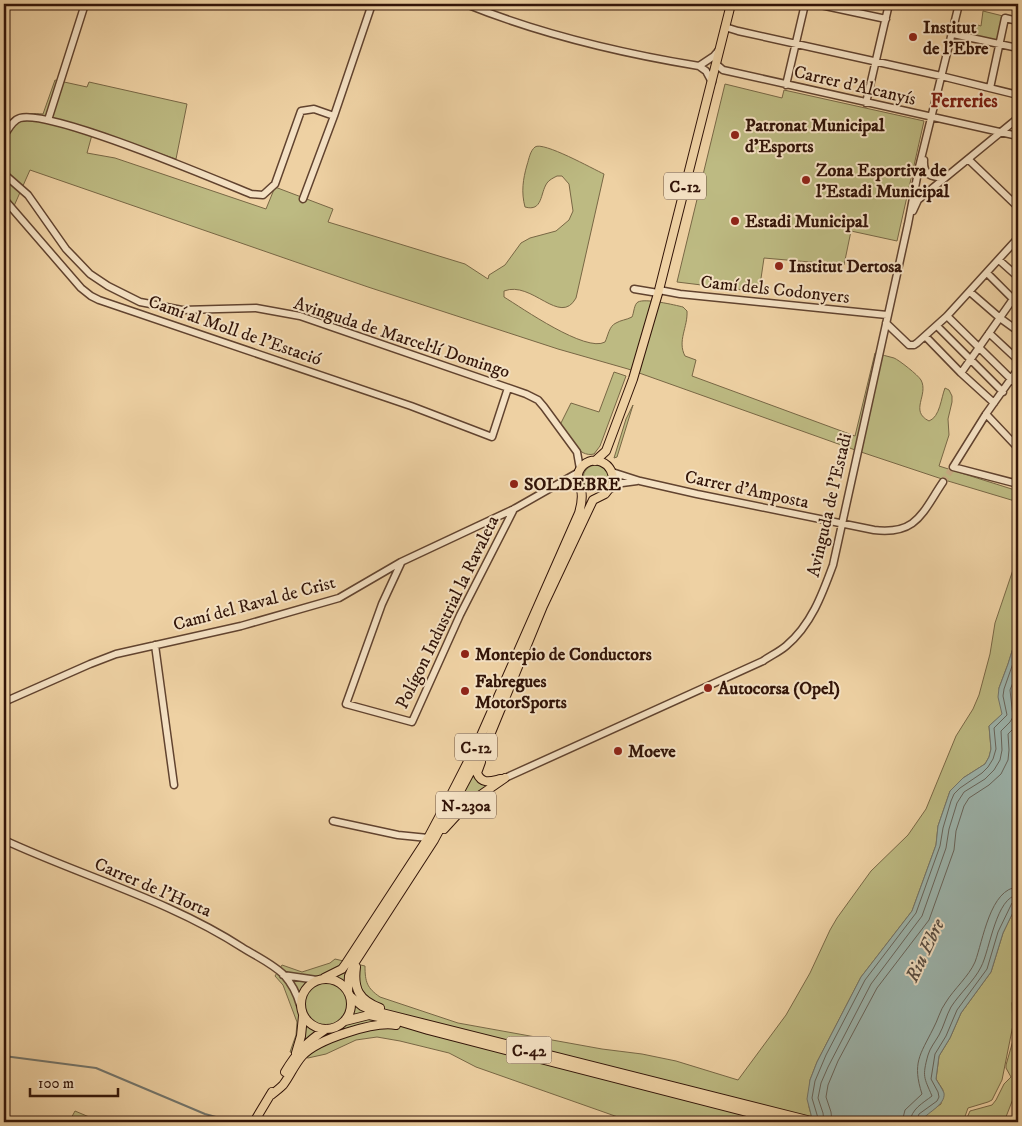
<svg xmlns="http://www.w3.org/2000/svg" width="1022" height="1126" viewBox="0 0 1022 1126" font-family="'IM FELL DW Pica',serif">
<rect width="100%" height="100%" fill="#eed1a3"/>
<filter id="stains"><feTurbulence type="fractalNoise" baseFrequency=".004" numOctaves="4"/><feColorMatrix values="0 0 0 0 .2 0 0 0 0 .09 0 0 0 0 .02 0 0 0 .5 -.17"/></filter>
<radialGradient id="worn" r=".72"><stop offset=".6" stop-color="#630" stop-opacity="0"/><stop offset="1" stop-color="#630" stop-opacity=".3"/></radialGradient>
<!-- green -->
<path fill="#bdba82" stroke="#786745" d="M983,11L1003,16L997,41L961,34L957,30V25L973,29L974,24L981,26Z
M55,80L87,87L89,82L187,104L176,159L93,131L87,153L115,158L266,209L275,187L333,209L328,222L465,264L488,279L489,275L505,265L521,243L530,238L556,231L569,220L573,211L569,184L562,176H557C553,178 549,180 547,183C540,193 543,212 525,207C521,192 523,179 527,165C529,159 530,151 535,147C543,141 593,169 604,174L576,298C560,327 532,280 504,291V297C522,308 586,353 605,342C608,336 609,326 616,323C621,320 626,320 632,317C634,313 634,304 638,302C645,298 675,305 683,307L687,311C688,327 677,341 685,356L696,360L692,376L855,436L875,353C881,355 888,356 894,358C899,360 918,375 921,380C929,395 909,411 929,421C940,417 941,398 945,388L949,390L952,396V402L948,419L949,435L939,466L1018,491V502L948,481L858,451L628,369L558,349L368,287L30,170L14,206L4,195V129C11,112 26,113 43,114Z
M725,84L782,98L784,90L924,121L897,241L851,231L844,265L764,258L759,292L677,282Z
M614,372L626,376L600,446L594,454C578,458 568,436 560,425L571,403L599,412Z
M633,405L617,457L614,458L626,419Z
M583 478a13 13 0 1 1 26 0a13 13 0 1 1-26 0Z
M1018,555V632L1008,664L999,688L1003,714L989,726L991,749L989,757L985,764L963,778L950,791L938,826L936,845L912,911L861,977L817,1062L810,1080L809,1107L813,1122H632L476,1067L449,1053L400,1041L377,1037L356,1040L326,1054L308,1058L290,1052L296,1035L297,1022L283,985L275,976L282,965L302,972L330,963L335,959L365,966C365,982 367,988 380,997L458,1023L602,1049L642,1054L676,1061L738,1080L786,1015L810,973L830,930L837,918L871,871L908,835L926,809L956,736L973,709L979,695L990,654L995,623Z
M474,770L475,776L496,782L446,823Z
M1018,902V988L1012,1003L1013,1025L1002,1080L992,1100L988,1102L968,1108L963,1122H920L928,1113L941,1104L943,1090L936,1079L939,1056L950,1038L961,1013L991,972L1003,933Z
M1018,998V1086L1004,1122H965L970,1111L992,1105L996,1100L1004,1084L1011,1077L1006,1068V1065L1016,1030L1014,1000Z
M75,1111L101,1122H69Z"/>
<!-- water -->
<path fill="#9cb5ae" stroke="#72756c" d="M1018,632V902L1003,933L991,972L961,1013L950,1038L939,1056L936,1079C938,1083 942,1088 944,1093C946,1105 926,1113 920,1122H813L807,1099L810,1080L817,1062L861,977L912,911L936,845L938,826L950,791L963,778L985,764L989,757L991,749L989,726L1002,714L998,697L999,688L1008,664Z"/>
<g fill="none" stroke-linecap="round" stroke-linejoin="round">
<!-- shore -->
<path stroke="#67645b" stroke-width="1" d="M818,1118L812,1098L815,1081L826,1055L865,980L916,913L940,846L943,828L951,801L954,794L960,788L982,773L988,767L993,759L996,749L994,728L1007,715L1003,696L1004,689L1018,649
M824,1122L823,1113L818,1098L821,1083L828,1067L871,984L922,916L946,848L949,829L957,803L964,792L985,779L994,770L1000,760L1002,750L1001,731L1010,722L1013,717L1010,690L1018,670
M832,1122L831,1112L826,1097L828,1085L838,1061L877,988L929,920L954,850L956,831L964,806L969,798L989,785L1001,774L1008,760L1009,750L1008,734L1018,724
M902,1122L905,1110L922,1094C912,1063 920,1055 933,1029C938,1020 940,1010 946,1002C954,989 969,976 975,962C983,941 990,888 1018,887
M910,1122C911,1109 923,1103 932,1096C924,1077 922,1077 928,1055C930,1048 935,1042 939,1035C944,1026 946,1016 951,1007C960,993 974,981 981,967C990,950 996,896 1018,895
M916,1122L919,1114L937,1101L939,1097L938,1092L931,1079L935,1054L946,1036L957,1010L987,969L998,932L1012,903L1018,901"/>
<!-- stream -->
<path stroke="#72756c" stroke-width="2" d="M4,1056L96,1068L205,1114L234,1122"/>
<!-- minor-tunnel -->
<path stroke="#c8ab84" stroke-width="6" stroke-dasharray="6 3" stroke-linecap="butt" d="M943,482L953,467"/>
<!-- minor casing -->
<g stroke="#61432f" stroke-width="9">
<path id="minor" d="M466,4C540,34 620,53 699,66L706,71L712,82
M816,4L886,19
M725,27L738,31L941,76L1018,95
M953,34L1018,48
M716,64L723,70L1018,136
M699,66L714,56L719,50
M786,85L805,4
M990,88L1005,18L1018,21
M866,103L889,4
M48,120L85,4
M5,134C9,128 13,120 20,118C50,109 214,179 251,194L263,195L275,184L301,111L314,109L334,116
M968,159L1018,207
M924,160C923,175 932,178 945,177
M4,174L28,195L66,249L90,274L108,286L140,302L182,310L256,308L300,316L526,394L538,400L544,407L577,452L580,469
M4,199L81,288L91,296L99,300L411,406L492,437L508,388
M303,199L334,116L372,4
M913,211L918,200L1018,118
M999,260L1018,277
M987,273L1018,304
M634,289L658,293
M659,290L680,294L887,315
M970,292L1000,318L1018,331
M947,316L1012,380L1018,384
M886,323L909,345H914L917,343L947,316L1018,238
M937,326L1003,392
M989,333L1018,360
M926,337L961,373L994,403
M1018,369L986,414L953,467L1018,484
M961,373L1018,292
M986,414L1018,448
M612,472L640,481L697,494L874,530C917,535 922,513 943,482
M561,485L574,484L580,487
M610,489L622,483L637,481
M401,563L382,604L346,704L412,722L460,615L514,509
M155,645L174,785
M4,702L90,664L116,654L241,626L339,598L401,562L514,509L579,472
M505,778L763,661C770,656 779,652 786,646C811,625 822,595 833,565L908,224L919,167L959,4
M333,821L398,835L428,838
M4,840C84,877 169,900 243,948C256,956 273,964 284,975C292,984 297,994 300,1005
M283,975L317,980"/>
</g>
<!-- major casing -->
<g stroke="#321408" stroke-width="10">
<path id="major" d="M595,461L606,451L633,379L659,290L731,4
M481,762L477,773C482,785 491,781 501,779
M444,829L466,805L505,778
M356,967C353,989 359,1000 380,1008
M324,978L342,969L345,965L428,838L453,791L479,740L579,513C581,506 583,497 581,490C579,483 576,478 579,471C589,451 618,462 612,485L605,494L593,500L543,606L490,735L434,840L355,962L349,976L348,992
M301 1004a25 25 0 1 1 50 0a25 25 0 1 1-50 0Z
M350,996L362,1006L374,1011L815,1122
M345,1021L369,1015L398,1021L428,1030L786,1122
M296,1053L301,1036L303,1016
M285,1072C297,1052 307,1042 326,1029
M271,1095C275,1092 279,1089 283,1085C290,1076 294,1065 302,1056C317,1039 375,1021 396,1025
M254,1122L272,1092"/>
</g>
<!-- minor -->
<use href="#minor" stroke="#f4e1c3" stroke-width="6"/>
<!-- major -->
<use href="#major" stroke="#eed1a3" stroke-width="8"/>
</g>
<!-- markers -->
<g fill="#8f2418" stroke="#f4e1c3" stroke-width="2">
<circle cx="913" cy="37" r="5"/>
<circle cx="735" cy="135" r="5"/>
<circle cx="806" cy="180" r="5"/>
<circle cx="735" cy="221" r="5"/>
<circle cx="779" cy="266" r="5"/>
<circle cx="514" cy="484" r="5"/>
<circle cx="465" cy="654" r="5"/>
<circle cx="708" cy="688" r="5"/>
<circle cx="465" cy="691" r="5"/>
<circle cx="618" cy="751" r="5"/>
</g>
<g text-anchor="middle" stroke-width="4" stroke-linejoin="round" paint-order="stroke">
<!-- shield labels -->
<g fill="#f4e1c3" stroke="#6c5240" stroke-width="1">
<rect x="664" y="172.5" width="42" height="27" rx="4"/>
<rect x="455" y="733.5" width="42" height="27" rx="4"/>
<rect x="436" y="791.5" width="60" height="27" rx="4"/>
<rect x="506.5" y="1036.5" width="45" height="27" rx="4"/>
</g>
<g font-size="16" font-weight="bold" fill="#321408">
<text x="685" y="192">C-12</text>
<text x="476" y="753">C-12</text>
<text x="466" y="811">N-230a</text>
<text x="529" y="1056">C-42</text>
</g>
<!-- poi labels -->
<g font-size="18" font-weight="bold" fill="#321408" stroke="#f4e1c3" text-anchor="start">
<text x="923" y="33">Institut<tspan x="923" dy="21">de l'Ebre</tspan></text>
<text x="745" y="131">Patronat Municipal<tspan x="745" dy="21">d'Esports</tspan></text>
<text x="816" y="176">Zona Esportiva de<tspan x="816" dy="21">l'Estadi Municipal</tspan></text>
<text x="745" y="227">Estadi Municipal</text>
<text x="789" y="272">Institut Dertosa</text>
<text x="524" y="490">SOLDEBRE</text>
<text x="475" y="660">Montepio de Conductors</text>
<text x="475" y="687">Fabregues<tspan x="475" dy="21">MotorSports</tspan></text>
<text x="718" y="694">Autocorsa (Opel)</text>
<text x="628" y="757">Moeve</text>
</g>
<!-- street labels -->
<g font-size="18" fill="#321408" stroke="#f4e1c3">
<text transform="translate(855 85) rotate(13)" y="6">Carrer d'Alcanyís</text>
<text transform="translate(775 289) rotate(6)" y="6">Camí dels Codonyers</text>
<text transform="translate(235 330) rotate(19)" y="6">Camí al Moll de l'Estació</text>
<text transform="translate(402 337) rotate(18)" y="6">Avinguda de Marcel·lí Domingo</text>
<text transform="translate(747 489) rotate(12)" y="6">Carrer d'Amposta</text>
<text transform="translate(829 505) rotate(-77)" y="6">Avinguda de l'Estadi</text>
<text transform="translate(254 603) rotate(-15)" y="6">Camí del Raval de Crist</text>
<text transform="translate(447 612) rotate(-64)" y="6">Polígon Industrial la Ravaleta</text>
<text transform="translate(153 887) rotate(23)" y="6">Carrer de l'Horta</text>
</g>
<!-- neighbourhood labels -->
<g font-size="19" font-weight="bold" fill="#7a1f14" stroke="#f4e1c3">
<text x="964" y="107">Ferreries</text>
</g>
<!-- water labels -->
<g font-size="19" font-style="italic" fill="#574c42" stroke="#f4e1c3">
<text transform="translate(924 950) rotate(-65)" y="7">Riu Ebre</text>
</g>
</g>
<!-- margin -->
<rect width="1022" height="1126" fill="none" stroke="#eed1a3" stroke-width="20"/>
<rect x="5" y="5" width="1012" height="1116" fill="none" stroke="#321408" stroke-width="2.5"/>
<rect x="10" y="10" width="1002" height="1106" fill="none" stroke="#321408"/>
<!-- scale -->
<path d="M30 1088v8h88v-8" fill="none" stroke="#321408" stroke-width="2.5"/>
<text x="38" y="1088" font-size="15" fill="#321408" stroke="#f4e1c3" stroke-width="4" paint-order="stroke">100 m</text>
<rect width="100%" height="100%" filter="url(#stains)"/>
<rect width="100%" height="100%" fill="url(#worn)"/>
</svg>
